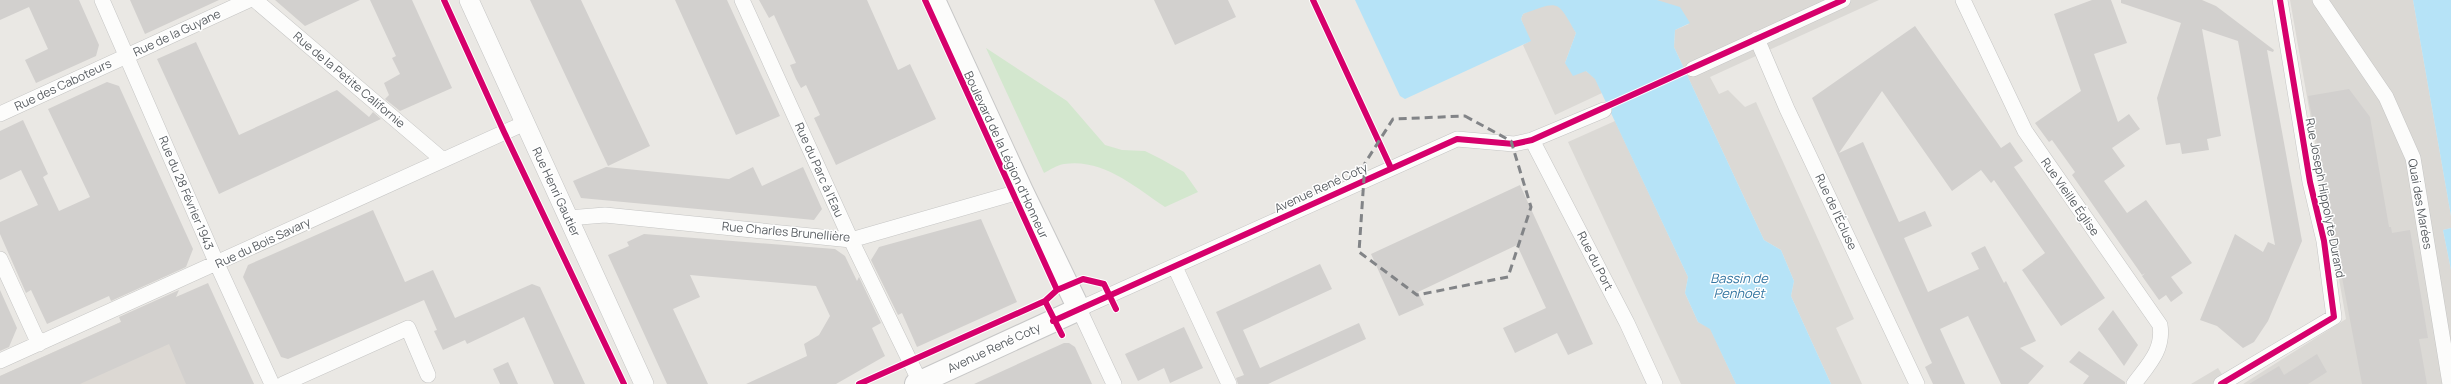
<svg xmlns="http://www.w3.org/2000/svg" width="2451" height="384" viewBox="0 0 2451 384" font-family="Manrope,sans-serif">
<rect width="100%" height="100%" fill="#eae8e4"/>
<!-- industrial -->
<path fill="#dbd9d5" d="M1657,0H1879L1710,77L1719,94L1728,90L1745,107L1756,102L1854,319L1836,328L1862,384H1831L1791,296L1794,281L1781,250L1764,240L1674,47L1675,30L1689,24Z
M2290,0H2413L2451,216V228L2443,230L2451,270V384H2243L2346,319Z
M1549,1H1555L1562,7L1576,33L1565,63L1586,71L1595,78L1602,93L1555,115L1523,45L1530,41L1521,19L1523,14Z
M1615,121L1688,277L1685,293L1698,322L1710,328L1736,384H1681L1568,142Z
M2218,368L2228,384H2191Z"/>
<!-- education -->
<path fill="#dcd8d3" d="M181,295L254,384H0V376Z"/>
<!-- green -->
<path fill="#d3e7ce" d="M986,48L1067,101L1105,145L1122,150L1145,151L1161,159L1184,172L1198,192L1165,207C1135,187 1103,158 1064,164C1057,165 1050,170 1044,173Z"/>
<!-- water -->
<path fill="#b6e3f7" d="M1355,0H1657L1680,7L1690,23L1675,30L1674,47L1764,240L1781,250L1794,281L1791,296L1831,384H1736L1710,329L1698,322L1685,293L1688,277L1595,79L1586,71L1573,76L1565,63L1576,33C1557,0 1560,0 1523,14L1521,19L1531,41L1405,99L1400,96Z
M2413,0H2451V216Z
M2451,228V270L2443,230Z"/>
<!-- building -->
<path fill="#d2d0ce" d="M0,0H79L99,45L96,56L36,83L25,60L48,49L29,7L0,20Z
M130,0H219L145,34Z
M275,0H360L305,26Z
M370,0H412L452,88L400,111L385,99L389,95L384,83L400,74L392,58L396,56Z
M530,0H581L650,146L608,166Z
M675,0H727L780,116L736,135Z
M759,0H867L898,70L910,64L936,119L836,165L814,118L820,115L806,85L801,88L796,79L790,65L796,63L774,15L769,18Z
M1154,0H1228L1236,17L1175,45Z
M2092,0H2111L2127,43L2094,54L2118,122L2129,114L2140,129L2112,148L2125,166L2104,181L2127,213L2146,200L2192,263L2171,277L2183,293L2171,302L2166,295L2159,300L2142,276L2145,273L2142,275L2072,175L2075,172L2052,140L2049,142L2035,123L2081,91L2054,14Z
M2121,0H2202L2216,6L2274,50L2273,52L2267,50L2302,241L2268,321L2254,342L2243,348L2217,326L2200,320L2235,234L2263,252L2268,242L2275,245L2238,41L2202,29L2221,136L2207,139L2209,150L2182,154L2180,143L2166,145L2157,98L2181,23L2121,3Z
M1915,26L2001,148L2010,142L2023,161L2014,167L2105,298L2061,326L2022,270L2045,253L1994,180L1991,183L1981,170L1952,191L1882,91L1839,153L1863,142L1899,222L1925,211L1932,226L1904,238L1928,292L1979,269L1971,253L1985,246L2004,283L2006,281L2036,341L2020,348L2044,366L2028,384H2001L1968,316L1940,329L1965,384H1933L1925,367L1932,363L1812,98Z
M196,42L239,135L337,90L369,117L373,112L381,119L219,194L157,59Z
M107,82L119,86L193,249L186,267L111,301L109,296L47,324L31,290L26,293L0,234V222L38,205L21,170L0,180V131L23,120L48,174L43,177L59,211L90,197L48,109Z
M2349,89L2370,117L2389,227H2391L2392,233L2410,230L2428,338L2419,339L2427,384H2362L2308,96Z
M606,167L729,179L753,167L762,186L803,167L822,209L814,220L581,198L573,181Z
M1520,185L1593,344L1568,355L1557,333L1515,353L1503,328L1546,308L1517,245L1418,292L1424,305L1399,316L1371,254Z
M373,210L405,282L433,270L455,318L532,284L540,287L585,384H554L524,317L467,344L465,340L443,350L434,331L437,330L424,300L288,359L281,357L243,277L248,265Z
M981,219L1017,302L917,347L902,313L898,315L871,260L879,247Z
M644,234L835,249L845,256L857,281L859,277L881,323L872,328L885,356L836,384H746L807,356L804,344L819,335L830,316L816,286L690,275L700,297L673,309L708,384H667L608,255L629,246L627,242Z
M1320,264L1332,289L1243,330L1260,368L1359,323L1366,339L1268,384H1238L1236,378L1244,375L1216,312Z
M208,283L254,384H186L169,344L80,384H0V376L121,322L119,317L179,290L176,297Z
M0,290L17,328L9,347L0,351Z
M2113,310L2138,345L2124,366L2098,329Z
M1184,327L1203,368L1170,383L1164,368L1138,381L1125,354Z
M1064,343H1069L1075,347L1092,384H974Z
M2079,351L2125,382V384H2083L2089,376L2069,362Z
M2317,354L2327,372L2308,384H2249L2279,366L2284,375Z
M508,362L518,384H500L493,369Z"/>
<g fill="none" stroke-linecap="round" stroke-linejoin="round">
<!-- minor casing -->
<g stroke="#c5c5c4" stroke-width="16">
<path id="minor" d="M102,0L217,264L272,384
M255,0L443,160
M742,0L851,240L921,384
M1963,0L2025,131L2160,325C2164,350 2148,365 2134,384
M2320,0L2386,97L2413,158L2450,384
M1757,39L1787,109L1917,384
M1693,69L1843,0
M0,114L249,0
M1532,140L1627,323L1655,384
M568,218L605,215L851,240L1022,191
M0,259L39,344
M1175,267L1229,384
M0,361L525,123
M283,384L408,328L428,375
M1114,384L1079,309L1457,139L1514,144L1532,140L1604,110
M2221,384L2334,317L2324,241L2310,182L2280,0"/>
</g>
<!-- tertiary casing -->
<g stroke="#c5c5c4" stroke-width="20">
<path id="tertiary" d="M469,0L644,384"/>
</g>
<!-- secondary casing -->
<g stroke="#c7c7c7" stroke-width="24">
<path id="secondary" d="M916,384L1079,309L1022,191L934,0"/>
</g>
<!-- minor -->
<use href="#minor" stroke="#fcfcfb" stroke-width="15"/>
<!-- tertiary -->
<use href="#tertiary" stroke="#fcfcfb" stroke-width="19"/>
<!-- secondary -->
<use href="#secondary" stroke="#fcfcfb" stroke-width="22"/>
<!-- cycleway casing -->
<g stroke="#fff" stroke-width="8">
<path id="cycleway" d="M444,0L504,132L624,384
M925,0L1057,290
M1313,0L1391,168
M1053,321L1457,139L1514,144L1532,140L1843,0
M1062,335L1045,301L1057,290L1083,279L1104,284L1116,309
M859,384L1045,301
M2221,384L2334,317L2324,241L2310,182L2280,0"/>
</g>
<!-- cycleway -->
<use href="#cycleway" stroke="#d6006c" stroke-width="6"/>
</g>
<!-- marked area -->
<path fill="none" stroke="#828487" stroke-width="3" stroke-dasharray="8 5" stroke-linejoin="round" d="M1465,116L1511,141L1531,207L1508,277L1417,295L1359,252L1365,163L1393,119Z"/>
<g text-anchor="middle" stroke-width="3" stroke-linejoin="round" paint-order="stroke">
<!-- street labels -->
<g font-size="12" fill="#595e62" stroke="#fff">
<text transform="translate(177 33) rotate(-25)" y="4">Rue de la Guyane</text>
<text transform="translate(349 80) rotate(40)" y="4">Rue de la Petite Californie</text>
<text transform="translate(63 85) rotate(-25)" y="4">Rue des Caboteurs</text>
<text transform="translate(1006 155) rotate(65)" y="4">Boulevard de la Légion d'Honneur</text>
<text transform="translate(819 170) rotate(66)" y="4">Rue du Parc à l'Eau</text>
<text transform="translate(1321 188) rotate(-25)" y="4">Avenue René Coty</text>
<text transform="translate(556 192) rotate(65)" y="4">Rue Henri Gautier</text>
<text transform="translate(186 193) rotate(67)" y="4">Rue du 28 Février 1943</text>
<text transform="translate(2070 197) rotate(55)" y="4">Rue Vieille Église</text>
<text transform="translate(2325 198) rotate(79)" y="4">Rue Joseph Hippolyte Durand</text>
<text transform="translate(2420 204) rotate(80)" y="4">Quai des Marées</text>
<text transform="translate(1836 212) rotate(65)" y="4">Rue de l'Écluse</text>
<text transform="translate(786 232) rotate(5)" y="4">Rue Charles Brunellière</text>
<text transform="translate(263 243) rotate(-25)" y="4">Rue du Bois Savary</text>
<text transform="translate(1595 261) rotate(63)" y="4">Rue du Port</text>
<text transform="translate(994 348) rotate(-25)" y="4">Avenue René Coty</text>
</g>
<!-- water labels -->
<g font-size="13" font-style="italic" fill="#3577a2" stroke="#fff">
<text x="1739" y="283">Bassin de<tspan x="1739" dy="15">Penhoët</tspan></text>
</g>
</g>
</svg>
